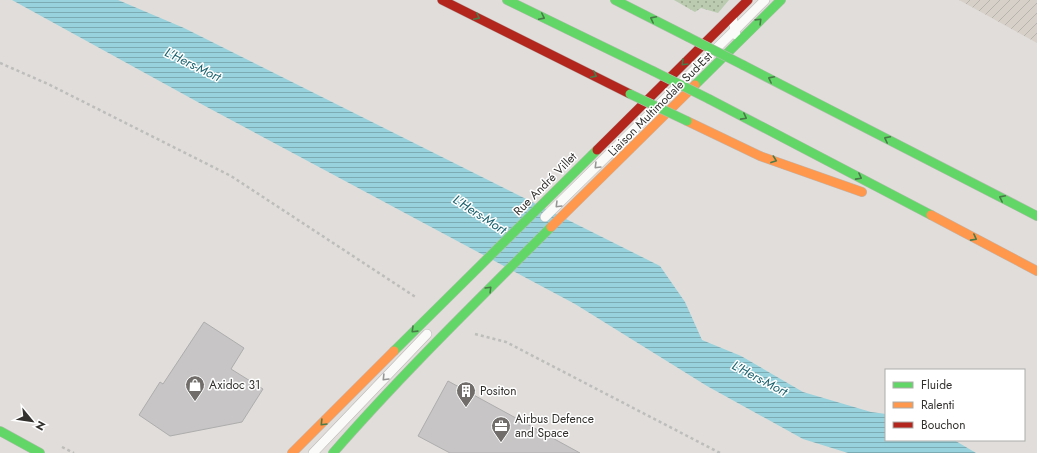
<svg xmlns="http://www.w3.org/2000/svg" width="1037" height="453" viewBox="0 0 1037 453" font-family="Jost,sans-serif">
<defs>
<pattern id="industrial-furrows" width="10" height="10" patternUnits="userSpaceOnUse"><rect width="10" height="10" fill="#d7d0c9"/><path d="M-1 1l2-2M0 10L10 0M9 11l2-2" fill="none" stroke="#b9b3ad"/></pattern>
<pattern id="grass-dots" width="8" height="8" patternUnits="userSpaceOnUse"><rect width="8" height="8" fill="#bacbb0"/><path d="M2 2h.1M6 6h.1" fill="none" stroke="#98a590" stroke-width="1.8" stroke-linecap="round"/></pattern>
<pattern id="water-rules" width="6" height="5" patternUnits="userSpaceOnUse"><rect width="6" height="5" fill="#97d2dd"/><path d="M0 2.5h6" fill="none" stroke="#7cabb4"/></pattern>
</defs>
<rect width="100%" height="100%" fill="#e0ddda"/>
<!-- industrial -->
<path fill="url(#industrial-furrows)" d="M959,0H1037V43Z"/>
<!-- grass -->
<path fill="url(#grass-dots)" d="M674,0H729L718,13L701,8L695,12Z"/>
<!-- water -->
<path fill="url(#water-rules)" d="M12,0H118L184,28L660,266L685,302L702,340L741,356L803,392L871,412L886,414V440H954L976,453H848L803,439L707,386L575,304L205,106Z"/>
<!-- building -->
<path fill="#c7c5c5" stroke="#aeadad" d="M204,322L244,348L231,369L263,389L242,422L170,436L139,415L160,382L163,384Z
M448,381L580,453H450L418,436Z"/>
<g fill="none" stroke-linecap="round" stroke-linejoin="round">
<!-- lane casing -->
<g stroke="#bcbab7" stroke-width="10">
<path id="lane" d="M736,35L735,30L765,0
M545,217L735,30L732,17
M313,453L427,334"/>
</g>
<!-- fast casing -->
<g stroke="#bcbab7" stroke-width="10">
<path id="fast" d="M507,0L653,71
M615,0L688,37
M743,65L1037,216
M695,85L781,0
M709,99L931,215
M394,351L597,150
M0,431L40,453
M333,453C402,374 477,301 551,227"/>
</g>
<!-- slow casing -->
<g stroke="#bcbab7" stroke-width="10">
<path id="slow" d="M687,121L760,156L862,192
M931,215L1037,271
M551,227L695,85
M292,453L394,351"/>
</g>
<!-- jam casing -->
<g stroke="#bcbab7" stroke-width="10">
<path id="jam" d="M442,0L630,94
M597,150L748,0"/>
</g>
<!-- path -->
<path stroke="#bdbdbb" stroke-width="2.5" stroke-dasharray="3 3" stroke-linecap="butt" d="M0,63L48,84L231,176L417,298
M475,334L506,342L720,453
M62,447L74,453"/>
<!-- lane -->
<use href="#lane" stroke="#fafaf9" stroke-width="9"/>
<!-- fast -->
<use href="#fast" stroke="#63d668" stroke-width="9"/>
<!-- slow -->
<use href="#slow" stroke="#ff974d" stroke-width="9"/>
<!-- jam -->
<use href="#jam" stroke="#b3261e" stroke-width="9"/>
<!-- fast-bridge casing -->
<g stroke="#bcbab7" stroke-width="10" stroke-linecap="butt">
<path id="fast-bridge" d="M688,37L743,65
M653,71L709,99
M630,94L687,121"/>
</g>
<!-- fast-bridge -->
<use href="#fast-bridge" stroke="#63d668" stroke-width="9"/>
</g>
<!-- one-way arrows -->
<defs><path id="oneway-chevron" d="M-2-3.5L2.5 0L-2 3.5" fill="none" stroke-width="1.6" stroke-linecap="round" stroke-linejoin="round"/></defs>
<g stroke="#497b48">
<use href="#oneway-chevron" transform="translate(477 17) rotate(26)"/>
<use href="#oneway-chevron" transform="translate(542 17) rotate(26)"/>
<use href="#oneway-chevron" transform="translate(653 19) rotate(-153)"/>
<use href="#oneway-chevron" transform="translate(759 21) rotate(-44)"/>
<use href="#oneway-chevron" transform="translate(684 63) rotate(135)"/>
<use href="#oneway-chevron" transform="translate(594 75) rotate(27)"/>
<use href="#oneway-chevron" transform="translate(771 79) rotate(-153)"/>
<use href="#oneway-chevron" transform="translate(744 117) rotate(28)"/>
<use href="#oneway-chevron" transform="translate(887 139) rotate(-153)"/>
<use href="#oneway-chevron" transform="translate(774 160) rotate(20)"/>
<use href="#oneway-chevron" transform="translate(859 177) rotate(28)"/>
<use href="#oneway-chevron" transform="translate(1002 198) rotate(-153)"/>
<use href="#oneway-chevron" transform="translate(974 238) rotate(28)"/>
<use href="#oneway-chevron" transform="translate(489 289) rotate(-45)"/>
<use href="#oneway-chevron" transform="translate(414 330) rotate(136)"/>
<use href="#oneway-chevron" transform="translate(323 423) rotate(134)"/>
</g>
<g stroke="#969694">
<use href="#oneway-chevron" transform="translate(597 166) rotate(135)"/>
<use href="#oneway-chevron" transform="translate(558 205) rotate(135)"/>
<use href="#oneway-chevron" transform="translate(385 378) rotate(134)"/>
</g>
<!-- icons -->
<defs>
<g id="shop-pin" transform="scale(1)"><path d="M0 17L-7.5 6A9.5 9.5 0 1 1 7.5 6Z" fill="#706d6a" stroke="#fff"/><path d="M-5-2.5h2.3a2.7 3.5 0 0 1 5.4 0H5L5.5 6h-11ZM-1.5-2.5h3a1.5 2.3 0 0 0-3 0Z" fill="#fff"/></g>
<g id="building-pin" transform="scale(1)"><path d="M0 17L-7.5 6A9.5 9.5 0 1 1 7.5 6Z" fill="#706d6a" stroke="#fff"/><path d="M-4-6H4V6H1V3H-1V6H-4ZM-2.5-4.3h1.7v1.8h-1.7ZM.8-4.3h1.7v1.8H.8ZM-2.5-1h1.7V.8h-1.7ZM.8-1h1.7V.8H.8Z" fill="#fff"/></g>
<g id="office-pin" transform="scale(1)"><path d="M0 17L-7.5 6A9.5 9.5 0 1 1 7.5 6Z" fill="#706d6a" stroke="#fff"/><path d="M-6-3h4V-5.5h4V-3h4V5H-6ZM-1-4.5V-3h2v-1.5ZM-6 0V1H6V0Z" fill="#fff"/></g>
</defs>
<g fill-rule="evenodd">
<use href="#shop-pin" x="195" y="385"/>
<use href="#building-pin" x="466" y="391"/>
<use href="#office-pin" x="501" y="426"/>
</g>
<g text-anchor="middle" stroke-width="3" stroke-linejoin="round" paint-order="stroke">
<!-- street labels -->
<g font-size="12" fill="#33312e" stroke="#fff">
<text transform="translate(660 104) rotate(-45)" y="4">Liaison Multimodale Sud-Est</text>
<text transform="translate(545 184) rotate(-45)" y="4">Rue André Villet</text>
</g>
<!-- poi labels -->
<g font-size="12" fill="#33312e" stroke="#fff" text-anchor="start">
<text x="209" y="389">Axidoc 31</text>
<text x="480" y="395">Positon</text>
<text x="515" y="423">Airbus Defence<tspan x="515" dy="14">and Space</tspan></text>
</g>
<!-- water labels -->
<g font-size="13" font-style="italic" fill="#1b626e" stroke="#fff">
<text transform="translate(193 64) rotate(26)" y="5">L'Hers-Mort</text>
<text transform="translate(480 214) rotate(33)" y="5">L'Hers-Mort</text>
<text transform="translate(760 378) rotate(28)" y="5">L'Hers-Mort</text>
</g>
</g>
<!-- legend -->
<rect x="885" y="369" width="140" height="72" fill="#ffffff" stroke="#adadab"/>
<rect x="893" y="382" width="20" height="6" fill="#63d668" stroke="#adadab"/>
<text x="921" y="389" font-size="12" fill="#33312e">Fluide</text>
<rect x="893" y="402" width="20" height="6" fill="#ff974d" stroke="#adadab"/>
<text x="921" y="409" font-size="12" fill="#33312e">Ralenti</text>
<rect x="893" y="422" width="20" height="6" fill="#b3261e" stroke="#adadab"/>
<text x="921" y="429" font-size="12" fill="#33312e">Bouchon</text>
<!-- north arrow -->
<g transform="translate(32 421) rotate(119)" stroke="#ffffff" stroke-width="3" paint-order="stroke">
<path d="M0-3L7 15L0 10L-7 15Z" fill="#33312e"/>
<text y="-6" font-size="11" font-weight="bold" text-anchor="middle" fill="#33312e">N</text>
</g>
</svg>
